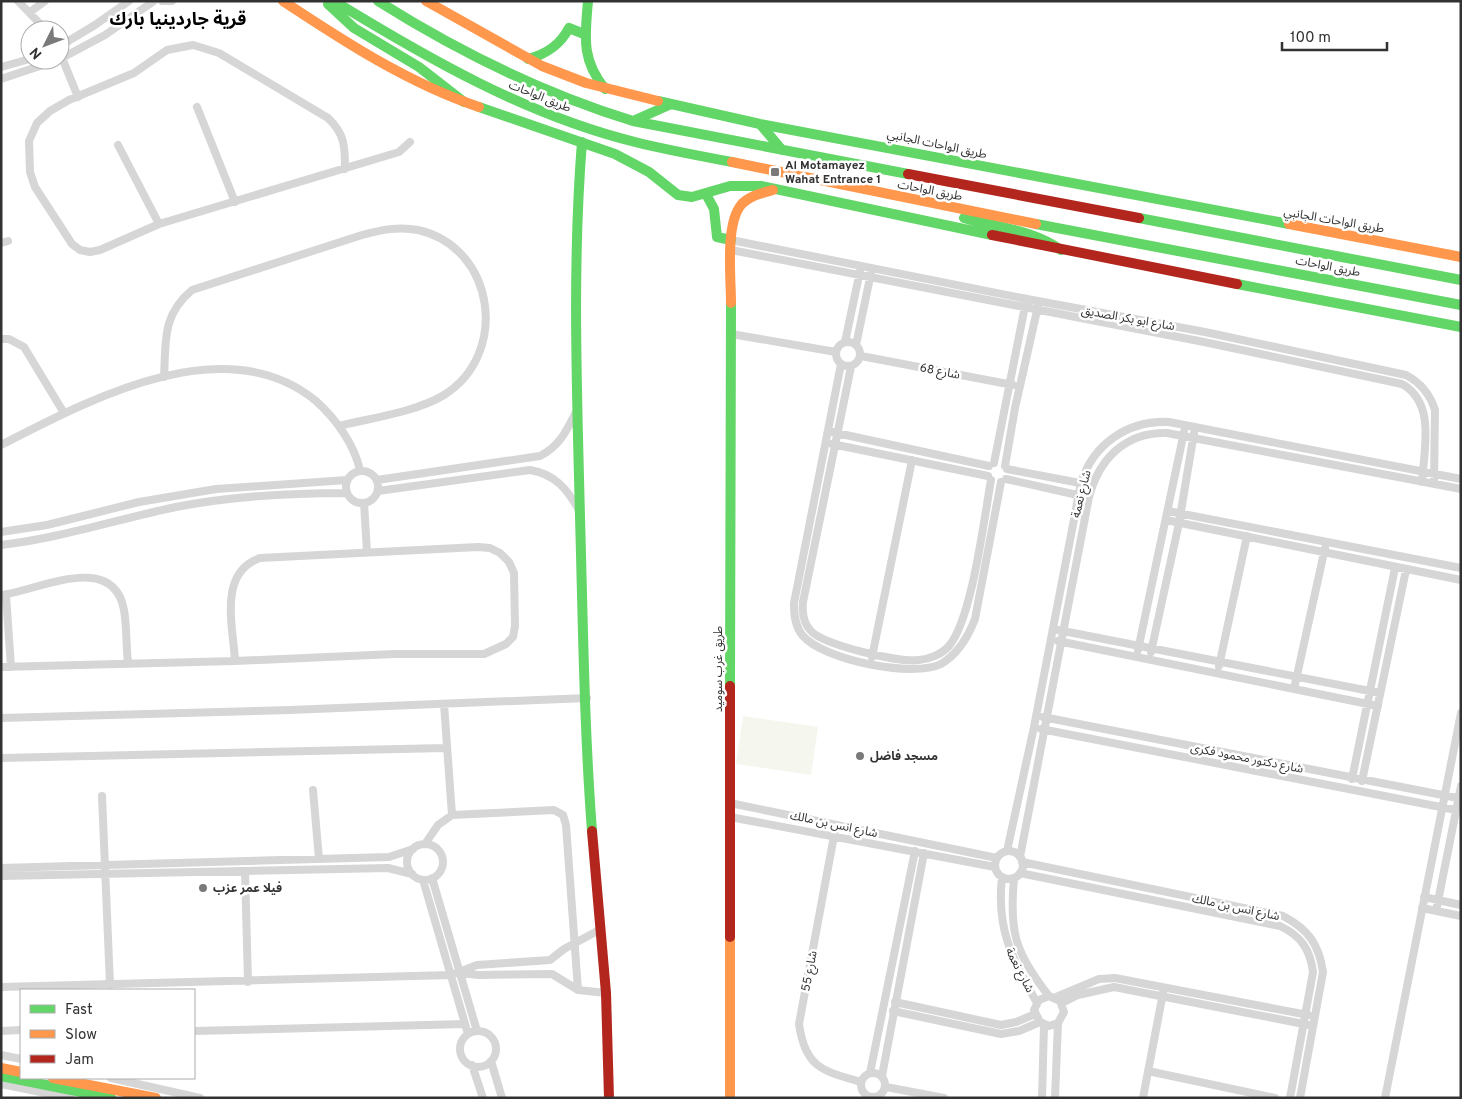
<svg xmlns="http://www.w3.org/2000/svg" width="1462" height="1099" viewBox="0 0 1462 1099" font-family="Overpass,'Noto Sans Arabic',sans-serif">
<rect width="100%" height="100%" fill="#fff"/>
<!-- green -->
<path fill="#f5f7ee" d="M743,716L818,727L811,775L736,764Z"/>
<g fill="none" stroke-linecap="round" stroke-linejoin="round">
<!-- street -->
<path stroke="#d6d6d6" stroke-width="8" d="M18,1L46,30
M162,1H172
M30,12L45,1
M60,46L95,25L129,1
M60,53L78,97
M60,59L105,35L154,1
M1,67L30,59
M1,79L58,60
M197,107L235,202
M118,145L159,224
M345,169C345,147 345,134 328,118L219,53L193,45L167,50L134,73L69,100L50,111L37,123L29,141L30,172L35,187L72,244L80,250L90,252L100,250L159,224L399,152L410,142
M731,240L1027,299L1205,332L1406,375C1421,383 1430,394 1435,410L1434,484
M1,243L8,241
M731,250L1204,342L1402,384C1436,403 1424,449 1422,482
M731,334L836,352
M1,339H9L24,347L64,413
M836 354a12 12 0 1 1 24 0a12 12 0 1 1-24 0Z
M845,342L860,271
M856,345L871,273
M861,356L1013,385
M841,364L794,603C794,615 795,627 803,636C824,660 913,678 941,664C958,654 968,637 975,619L1001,482
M851,367L803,602C802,613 803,623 811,631C823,645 900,663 919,660C930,659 942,654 949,646C972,619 984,519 991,480
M164,377C166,341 162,315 192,290L362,235C381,230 398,226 418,230C495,247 510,354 444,395C416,412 371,418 339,426
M832,432L989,466
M832,444L988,476
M1,445C89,400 225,326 316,401C336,419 354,444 360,470
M994,463L1025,306
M1005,466L1015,408L1038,306
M1007,469L1085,484
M346 487a16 16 0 1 1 32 0a16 16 0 1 1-32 0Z
M1006,479L1082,496
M377,480L540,456C560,446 567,430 577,410
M378,491L530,470C555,474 567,489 579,510
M364,503L367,552
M1168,511L1461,568
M1166,520L1461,580
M1,532L47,525L139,502L216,489L347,480
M1,545C61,538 118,519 176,507C232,496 290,493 347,493
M1,595C37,591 113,550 124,610C127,627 126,646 128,663
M6,595L11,667
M1058,630L1380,693
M1058,641L1378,706
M1138,650L1184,432
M1151,652L1179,523L1194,433
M872,657L912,460
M1219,666L1247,536
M1,667L235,661L395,654H484L506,644L513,637L515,626L514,573L509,562L500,553L490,548L478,547L260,558C218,573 233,625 235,661
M1294,689L1325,548
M444,704L452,815
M1043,717L1458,798
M1,718L290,710L587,698
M1041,729L1456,810
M1,758L445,748
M1352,779L1395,568
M1362,781L1406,570
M313,790L319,859
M102,796L110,985
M730,803L997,858
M730,817L995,867
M836,825L799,1024C805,1068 823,1071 861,1082
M425,844L438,825L452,815L554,810L563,815L566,825L578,990
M407 862a18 18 0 1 1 36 0a18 18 0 1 1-36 0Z
M1007,851L1034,727L1081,483C1093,444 1128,420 1169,422L1461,479
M995 865a14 14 0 1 1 28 0a14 14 0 1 1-28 0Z
M1020,857L1089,497C1099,459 1125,432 1167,433L1461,489
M1022,862L1283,916C1308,929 1319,944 1323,972L1300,1098
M1,868L389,857L413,849
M245,871L248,982
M1020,873L1280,926C1301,936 1310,949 1313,972L1290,1098
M1,876L388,868L412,874
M1002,877C996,929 1012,958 1037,1003
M432,878L477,1031
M1014,878C1009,932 1015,953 1049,996
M423,880L468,1034
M1424,897L1461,905
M1422,908L1461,916
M1436,911L1461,786
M461,973L478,975L552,974L578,990L606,993
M1,987L451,975L477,965L550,960L564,949L601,929
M1056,997L1099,979L1115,978L1308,1015
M895,1002L1001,1025L1016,1022L1035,1014
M1062,1003L1078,995L1114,987L1309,1025
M893,1011L1001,1034L1019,1031L1040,1022L1049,1026L1058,1023L1064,1012L1060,1001L1049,996L1039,1000L1034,1010L1040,1022
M1,1031L21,1030
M194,1031L465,1024
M460 1049a18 18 0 1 1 36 0a18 18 0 1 1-36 0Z
M1,1055L21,1059
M491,1061L502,1098
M472,1065L483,1098
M1148,1071L1275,1098
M861 1085a12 12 0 1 1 24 0a12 12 0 1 1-24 0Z
M870,1073L915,851
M882,1076L924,853
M111,1078L200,1098
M1,1084L70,1098
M886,1087L944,1098
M1042,1098L1044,1025
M1055,1098L1058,1023
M1143,1098L1163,993
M1385,1098L1461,713"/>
<!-- fast -->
<path stroke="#63d668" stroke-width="10" d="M334,1C429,59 526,115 635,142C667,150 700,156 732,162
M378,1C459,52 542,93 633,121L908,174
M588,1C585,37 581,59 605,89
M328,4L354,28L419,67L464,102
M528,59C547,54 560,45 569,28L584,34
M658,101L760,124L1289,224
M479,107L615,154L649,172L678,195L692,197L730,186H761L992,235
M633,121L669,105
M760,124L782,150
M582,142C572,266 577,392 580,517C583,621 584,726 592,831
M706,194L714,209L717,237L731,240
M964,218C997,228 1032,229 1061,250
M1139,218L1461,280
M1036,224L1461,305
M1237,284L1461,327
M730,686L731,303
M1,1076L111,1098"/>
<!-- slow -->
<path stroke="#ff974d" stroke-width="10" d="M283,1C345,42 408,83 479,107
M426,1L542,66L586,83L658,101
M732,162L1036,224
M1289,224L1461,257
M731,303C731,277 725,225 741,205C749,196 762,193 773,190
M1,1068L21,1072
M53,1078L156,1098
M730,1098V937"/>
<!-- jam -->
<path stroke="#b3261e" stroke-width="10" d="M908,174L1139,218
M992,235L1237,284
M592,831L606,993L609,1098
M730,937V686"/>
</g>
<!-- markers -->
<g fill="#7a7a7a" stroke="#fff" stroke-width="2">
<rect x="770" y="167" width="10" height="10" rx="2.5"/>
<circle cx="860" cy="756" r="5"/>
<circle cx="203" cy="888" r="5"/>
</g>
<g text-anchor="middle" stroke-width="5" stroke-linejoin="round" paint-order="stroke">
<!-- street labels -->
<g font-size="12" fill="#323232" stroke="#fff">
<text transform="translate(540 96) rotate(22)" y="4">طريق الواحات</text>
<text transform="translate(937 144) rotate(12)" y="4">طريق الواحات الجانبي</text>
<text transform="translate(930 190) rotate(11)" y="4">طريق الواحات</text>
<text transform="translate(1334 220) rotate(10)" y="4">طريق الواحات الجانبي</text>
<text transform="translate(1328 266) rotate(11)" y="4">طريق الواحات</text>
<text transform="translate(1128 318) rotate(10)" y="4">شارع ابو بكر الصديق</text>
<text transform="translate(940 371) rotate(11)" y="4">شارع 68</text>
<text transform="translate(1081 494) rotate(-76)" y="4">شارع نعمة</text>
<text transform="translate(718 669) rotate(-90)" y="4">طريق غرب سوميد</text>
<text transform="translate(1247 758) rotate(11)" y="4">شارع دكتور محمود فكرى</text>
<text transform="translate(834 824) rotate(12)" y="4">شارع انس بن مالك</text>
<text transform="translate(1236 907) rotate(12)" y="4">شارع انس بن مالك</text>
<text transform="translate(1020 970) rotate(63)" y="4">شارع نعمة</text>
<text transform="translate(809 971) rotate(-79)" y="4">شارع 55</text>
</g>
<!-- poi labels -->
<g font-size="12" font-weight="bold" fill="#323232" stroke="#fff" text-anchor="start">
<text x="785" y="169">Al Motamayez<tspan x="785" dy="14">Wahat Entrance 1</tspan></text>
<text x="870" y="760">مسجد فاضل</text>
<text x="213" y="892">فيلا عمر عزب</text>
</g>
<!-- district labels -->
<g font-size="18" font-weight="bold" fill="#000" stroke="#fff">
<text x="178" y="25">قرية جاردينيا بارك</text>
</g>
</g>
<!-- border -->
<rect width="1462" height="1099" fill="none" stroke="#323232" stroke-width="5"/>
<!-- legend -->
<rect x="20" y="989" width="175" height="90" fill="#ffffff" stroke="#adadad"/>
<rect x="30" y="1005" width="25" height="8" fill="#63d668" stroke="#adadad"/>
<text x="65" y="1014" font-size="15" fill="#323232">Fast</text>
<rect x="30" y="1030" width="25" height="8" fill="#ff974d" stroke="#adadad"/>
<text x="65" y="1039" font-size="15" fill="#323232">Slow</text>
<rect x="30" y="1055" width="25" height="8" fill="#b3261e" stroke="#adadad"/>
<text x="65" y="1064" font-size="15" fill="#323232">Jam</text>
<!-- north arrow -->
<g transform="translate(45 45) rotate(228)"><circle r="24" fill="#ffffff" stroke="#adadad"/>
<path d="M0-4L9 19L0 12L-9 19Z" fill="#7a7a7a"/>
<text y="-8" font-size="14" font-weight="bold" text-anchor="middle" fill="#323232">N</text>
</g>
<!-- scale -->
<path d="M1282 42v8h105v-8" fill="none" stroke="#323232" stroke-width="2.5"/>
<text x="1290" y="42" font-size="15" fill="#323232" stroke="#ffffff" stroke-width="4" paint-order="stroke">100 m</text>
</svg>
